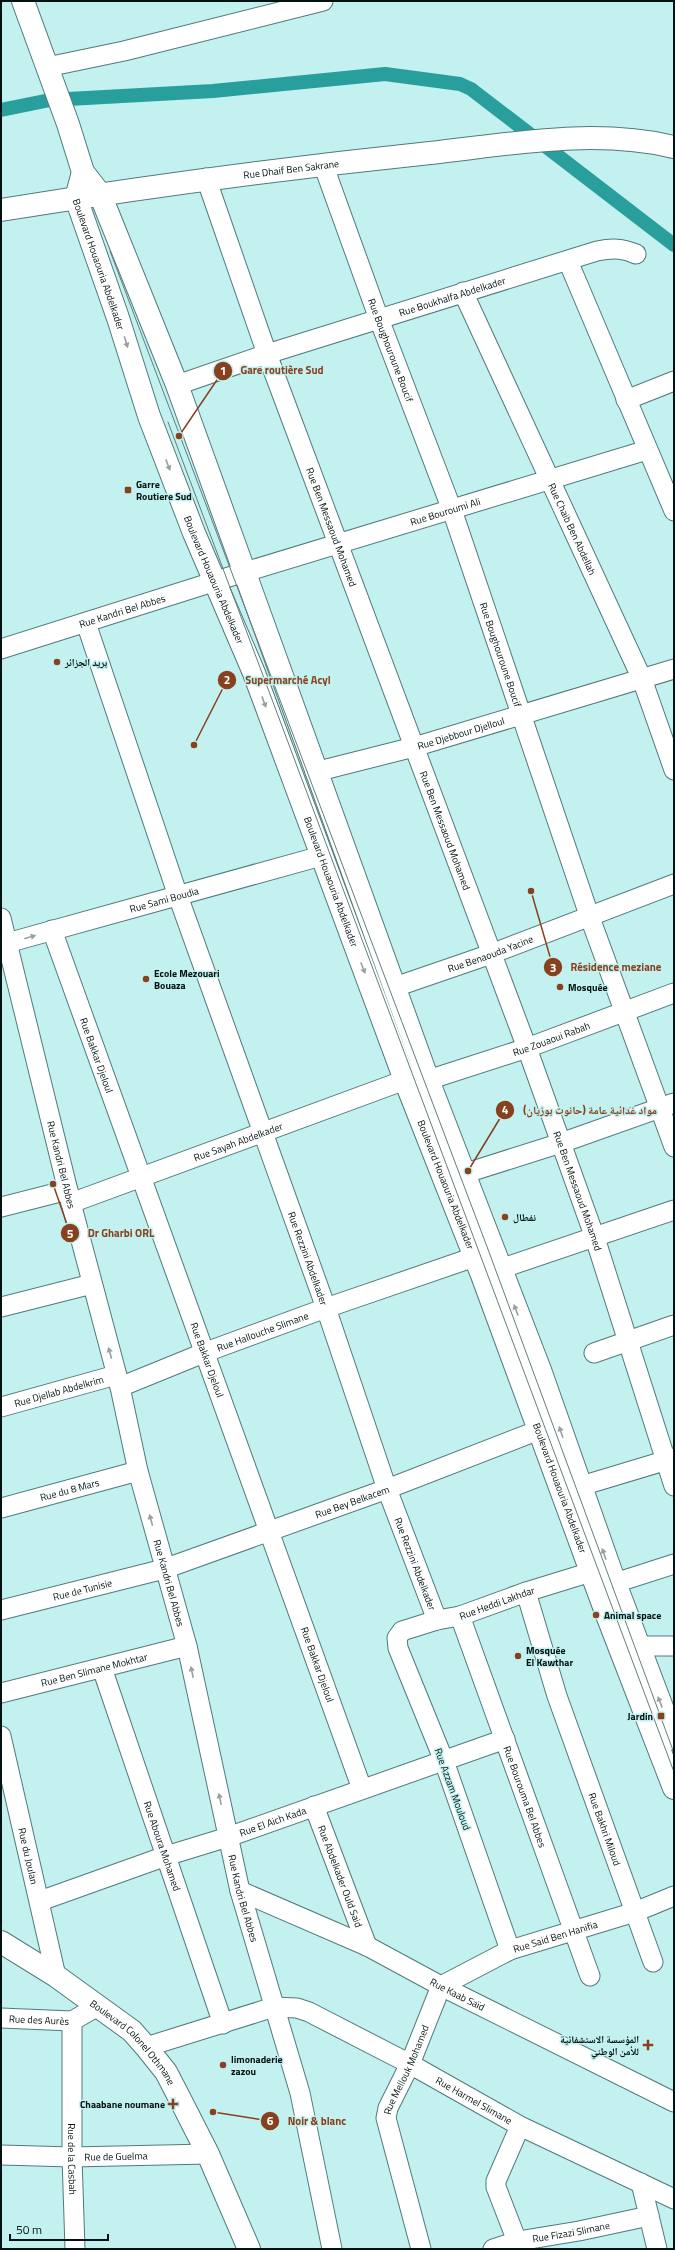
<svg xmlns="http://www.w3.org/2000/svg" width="675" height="2250" viewBox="0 0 675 2250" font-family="'Titillium Web','Noto Naskh Arabic',sans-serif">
<rect width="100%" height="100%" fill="#c3f1f0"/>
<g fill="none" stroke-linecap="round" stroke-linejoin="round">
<!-- canal -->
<path stroke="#289e9d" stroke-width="14" d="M1,110L50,100L213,91L385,74L460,84L471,89L674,245"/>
<!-- minor casing -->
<g stroke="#507a7a" stroke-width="21">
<g id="minor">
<path d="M47,67L124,51L323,1"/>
<path id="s1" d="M323,164L379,319L452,510L589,915L674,1147"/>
<path id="s2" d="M206,178L267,354L527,1048L595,1238L674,1486"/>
<path d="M568,261L674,511"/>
<path id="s3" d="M463,292L642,679L674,770"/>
<path id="s4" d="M177,385L267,354L597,251C612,248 622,248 636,254"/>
<path d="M626,400L674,381"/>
<path id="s5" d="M86,623L178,896L326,1308L387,1489L437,1620"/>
<path id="s6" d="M1,649L232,576L647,450"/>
<path id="s7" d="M315,772L414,747L674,669"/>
<path id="s8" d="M1,918L71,1203L120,1387L138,1471L187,1646L240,1891L300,2093L332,2249"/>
<path id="s9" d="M52,930C154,1217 261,1502 362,1789"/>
<path id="s10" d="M7,943L321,856"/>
<path id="s11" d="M395,987L491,954L674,884"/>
<path id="s12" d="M428,1080L527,1048L674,993"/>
<path d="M463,1174L561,1143L674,1103"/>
<path id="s13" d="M71,1203L405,1080"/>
<path d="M1,1207L68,1190"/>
<path d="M488,1273L674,1210"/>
<path d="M1,1307L92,1284"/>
<path d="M594,1353L674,1325"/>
<path id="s14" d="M120,1387L206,1352L326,1308L489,1252"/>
<path id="s15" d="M1,1407L116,1375"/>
<path d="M581,1486L674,1458"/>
<path id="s16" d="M1,1508L138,1471"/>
<path d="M615,1583L674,1564"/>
<path id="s17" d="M526,1592L557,1696L653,1962"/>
<path id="s18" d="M1,1610L164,1569L387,1489L539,1430"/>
<path id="s19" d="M460,1616L590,1976"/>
<path d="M626,1652L639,1646H674"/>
<path id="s20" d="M102,1668L223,2024"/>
<path id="s21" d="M1,1693L187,1646"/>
<path id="s22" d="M1,1736L56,1976"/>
<path id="s23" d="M314,1806L367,1946"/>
<path id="s24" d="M240,1891L367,1946L441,1986L674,2102"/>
<path id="s25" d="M40,1901L166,1856L228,1837L505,1739"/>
<path id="s26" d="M510,1950L444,1761L398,1648L397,1638L402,1631L437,1620L460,1616L526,1592L591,1572"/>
<path id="s27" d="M1,2018L72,2021L98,2006"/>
<path id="s28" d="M72,2021V2157L75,2249"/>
<path id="s29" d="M146,2047L274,2007L297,2008L309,2012L410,2064L520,2126L674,2199"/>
<path id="s30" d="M1,2155L72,2157L208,2154"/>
<path d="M641,2183L657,2249"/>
<path id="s31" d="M421,2249L386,2118L388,2108L410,2064L441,1986L510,1950L635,1912L674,1896"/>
<path id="s32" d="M493,2249L518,2241L579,2231L649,2216"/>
<path d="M520,2249L496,2187V2181L520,2126"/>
</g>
</g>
<!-- major casing -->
<g stroke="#507a7a" stroke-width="24">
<g id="major">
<path d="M23,1L68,124L83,172L100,194L177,385L428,1080L540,1370L615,1583L674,1739"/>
<path id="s33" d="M83,172L76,198L118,318L149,416L194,533L254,673L405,1080L482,1275L607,1615L674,1788"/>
<path id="s34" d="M1,210C144,187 286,168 430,153C511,144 594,128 674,147"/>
<path id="s35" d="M1,1942L56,1976L132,2031L146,2047L166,2072L180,2099L208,2154L249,2249"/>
</g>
</g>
<!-- minor -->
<use href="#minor" stroke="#fff" stroke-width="19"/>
<!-- major -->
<use href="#major" stroke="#fff" stroke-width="22"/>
<!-- tram -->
<path stroke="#607e7d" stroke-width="1" d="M110,251L489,1252L674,1753
M168,422L674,1772"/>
</g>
<!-- one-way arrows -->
<defs><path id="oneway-solid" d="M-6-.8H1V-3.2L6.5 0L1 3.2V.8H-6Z"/></defs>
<g fill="#9aa0a0">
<use href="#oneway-solid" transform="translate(126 342) rotate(73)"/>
<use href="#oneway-solid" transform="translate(168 465) rotate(69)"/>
<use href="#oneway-solid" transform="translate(264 702) rotate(70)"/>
<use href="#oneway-solid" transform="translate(30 937) rotate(-16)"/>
<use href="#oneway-solid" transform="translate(363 968) rotate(69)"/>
<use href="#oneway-solid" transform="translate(516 1310) rotate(-111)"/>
<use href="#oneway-solid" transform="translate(110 1353) rotate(-105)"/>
<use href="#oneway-solid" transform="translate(561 1432) rotate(-109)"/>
<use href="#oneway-solid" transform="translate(151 1520) rotate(-105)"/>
<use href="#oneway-solid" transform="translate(604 1554) rotate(-109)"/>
<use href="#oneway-solid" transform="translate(192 1672) rotate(-102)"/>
<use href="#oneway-solid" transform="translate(660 1702) rotate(-111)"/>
<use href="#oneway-solid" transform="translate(220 1799) rotate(-102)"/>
</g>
<!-- markers -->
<g fill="#88411f" stroke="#c3f1f0" stroke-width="1.5">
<rect x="124" y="486" width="8" height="8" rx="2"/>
<circle cx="57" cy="662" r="4"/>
<circle cx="146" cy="979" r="4"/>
<circle cx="560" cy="987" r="4"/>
<circle cx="505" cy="1217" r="4"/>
<circle cx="596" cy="1615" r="4"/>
<circle cx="518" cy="1656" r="4"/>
<rect x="657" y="1712" width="8" height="8" rx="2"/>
<path d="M646 2039h4v4h4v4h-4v4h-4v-4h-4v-4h4z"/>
<circle cx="223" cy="2065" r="4"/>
<path d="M171 2098h4v4h4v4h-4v4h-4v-4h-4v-4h4z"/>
</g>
<g text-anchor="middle" stroke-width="3" stroke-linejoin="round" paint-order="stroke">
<!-- street labels -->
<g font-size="10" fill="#021211" stroke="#c3f1f0">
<text dy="4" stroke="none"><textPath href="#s34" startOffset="293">Rue Dhaif Ben Sakrane</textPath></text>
<text dy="4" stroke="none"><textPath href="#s33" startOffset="97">Boulevard Houaouria Abdelkader</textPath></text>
<text dy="4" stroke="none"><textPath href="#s4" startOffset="289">Rue Boukhalfa Abdelkader</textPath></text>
<text dy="4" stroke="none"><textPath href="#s1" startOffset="198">Rue Boughouroune Boucif</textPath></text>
<text dy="4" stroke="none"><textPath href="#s6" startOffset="465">Rue Bouroumi Ali</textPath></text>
<text dy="4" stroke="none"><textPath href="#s2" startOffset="371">Rue Ben Messaoud Mohamed</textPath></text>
<text dy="4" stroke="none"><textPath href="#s3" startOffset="261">Rue Chaib Ben Abdellah</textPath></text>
<text dy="4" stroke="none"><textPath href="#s33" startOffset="433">Boulevard Houaouria Abdelkader</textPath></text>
<text dy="4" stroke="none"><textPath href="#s6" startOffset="127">Rue Kandri Bel Abbes</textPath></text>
<text dy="4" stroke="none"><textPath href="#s1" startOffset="522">Rue Boughouroune Boucif</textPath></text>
<text dy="4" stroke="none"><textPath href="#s7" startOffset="151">Rue Djebbour Djelloul</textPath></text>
<text dy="4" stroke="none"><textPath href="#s2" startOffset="695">Rue Ben Messaoud Mohamed</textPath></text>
<text dy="4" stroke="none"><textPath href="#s33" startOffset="757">Boulevard Houaouria Abdelkader</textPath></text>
<text dy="4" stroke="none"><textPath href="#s10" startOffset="163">Rue Sami Boudia</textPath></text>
<text dy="4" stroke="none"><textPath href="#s11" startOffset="101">Rue Benaouda Yacine</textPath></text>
<text dy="4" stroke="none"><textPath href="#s12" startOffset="130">Rue Zouaoui Rabah</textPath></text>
<text dy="4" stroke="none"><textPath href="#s9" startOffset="133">Rue Bakkar Djeloul</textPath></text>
<text dy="4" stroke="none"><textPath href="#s13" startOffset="178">Rue Sayah Abdelkader</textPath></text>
<text dy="4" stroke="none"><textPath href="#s8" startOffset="254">Rue Kandri Bel Abbes</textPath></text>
<text dy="4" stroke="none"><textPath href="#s33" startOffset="1081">Boulevard Houaouria Abdelkader</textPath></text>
<text dy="4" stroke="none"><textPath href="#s2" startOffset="1079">Rue Ben Messaoud Mohamed</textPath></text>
<text dy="4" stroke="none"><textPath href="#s5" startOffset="673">Rue Rezzini Abdelkader</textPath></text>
<text dy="4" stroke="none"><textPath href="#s14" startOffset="153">Rue Hallouche Slimane</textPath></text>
<text dy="4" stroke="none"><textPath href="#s9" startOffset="457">Rue Bakkar Djeloul</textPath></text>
<text dy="4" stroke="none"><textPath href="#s15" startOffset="60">Rue Djellab Abdelkrim</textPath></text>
<text dy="4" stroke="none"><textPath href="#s33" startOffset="1405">Boulevard Houaouria Abdelkader</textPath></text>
<text dy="4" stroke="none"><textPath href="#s16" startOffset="71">Rue du 8 Mars</textPath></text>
<text dy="4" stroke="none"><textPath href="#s18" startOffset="368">Rue Bey Belkacem</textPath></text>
<text dy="4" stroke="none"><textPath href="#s5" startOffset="997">Rue Rezzini Abdelkader</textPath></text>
<text dy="4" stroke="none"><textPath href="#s8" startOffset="686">Rue Kandri Bel Abbes</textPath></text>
<text dy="4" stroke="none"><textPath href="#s18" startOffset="84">Rue de Tunisie</textPath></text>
<text dy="4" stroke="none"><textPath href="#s26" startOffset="440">Rue Heddi Lakhdar</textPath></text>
<text dy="4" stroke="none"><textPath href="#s9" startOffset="781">Rue Bakkar Djeloul</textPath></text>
<text dy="4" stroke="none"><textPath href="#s21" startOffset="96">Rue Ben Slimane Mokhtar</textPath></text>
<text transform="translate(453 1789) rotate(70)" y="4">Rue Azzam Mouloud</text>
<text dy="4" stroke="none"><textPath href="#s19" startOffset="192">Rue Bourouma Bel Abbes</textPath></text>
<text dy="4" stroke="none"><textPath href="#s25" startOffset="246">Rue El Aich Kada</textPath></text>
<text dy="4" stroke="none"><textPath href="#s17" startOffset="250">Rue Bakhri Miloud</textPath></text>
<text dy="4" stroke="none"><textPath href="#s20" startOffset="188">Rue Aboura Mohamed</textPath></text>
<text dy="4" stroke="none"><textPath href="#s22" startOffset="123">Rue du Joulan</textPath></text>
<text dy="4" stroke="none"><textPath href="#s23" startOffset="75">Rue Abdelkader Ould Said</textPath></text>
<text dy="4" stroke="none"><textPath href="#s8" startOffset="1010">Rue Kandri Bel Abbes</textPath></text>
<text dy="4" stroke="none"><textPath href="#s31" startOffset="404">Rue Said Ben Hanifia</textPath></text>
<text dy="4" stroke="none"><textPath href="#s24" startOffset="241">Rue Kaab Saïd</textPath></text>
<text dy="4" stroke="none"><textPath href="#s27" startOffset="38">Rue des Aurès</textPath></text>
<text dy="4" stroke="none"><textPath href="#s35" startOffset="167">Boulevard Colonel Othmane</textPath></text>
<text dy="4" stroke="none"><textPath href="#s31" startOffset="188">Rue Mellouk Mohamed</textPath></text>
<text dy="4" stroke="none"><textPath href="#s29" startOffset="357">Rue Harmel Slimane</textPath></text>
<text dy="4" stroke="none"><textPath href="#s30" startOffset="115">Rue de Guelma</textPath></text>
<text dy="4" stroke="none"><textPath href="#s28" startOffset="138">Rue de la Casbah</textPath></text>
<text dy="4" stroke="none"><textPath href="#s32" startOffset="80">Rue Fizazi Slimane</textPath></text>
</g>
<!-- poi labels -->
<g font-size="10" font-weight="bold" fill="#021211" stroke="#c3f1f0" text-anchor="start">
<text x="136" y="488">Garre<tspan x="136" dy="12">Routiere Sud</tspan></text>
<text x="65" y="666">بريد الجزائر</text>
<text x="154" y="977">Ecole Mezouari<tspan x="154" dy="12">Bouaza</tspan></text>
<text x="568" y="991">Mosquée</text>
<text x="513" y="1221">نفطال</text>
<text x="604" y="1619">Animal space</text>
<text x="526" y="1654">Mosquée<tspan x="526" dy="12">El Kawthar</tspan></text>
<text x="653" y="1720" text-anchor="end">Jardin</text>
<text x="639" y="2043" text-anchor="end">المؤسسة الاستشفائية<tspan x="639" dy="12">للأمن الوطني</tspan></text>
<text x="231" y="2063">limonaderie<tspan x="231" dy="12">zazou</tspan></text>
<text x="165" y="2108" text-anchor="end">Chaabane noumane</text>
</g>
</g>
<!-- callouts -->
<path fill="none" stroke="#88411f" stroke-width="1.5" d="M179 436L223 371M194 745L227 680M531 891L553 967M468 1171L505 1110M53 1184L70 1233M213 2112L270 2121"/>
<g fill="#88411f" stroke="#c3f1f0" stroke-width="1.5">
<circle cx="179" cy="436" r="4"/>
<circle cx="194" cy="745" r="4"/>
<circle cx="531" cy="891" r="4"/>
<circle cx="468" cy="1171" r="4"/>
<circle cx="53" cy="1184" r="4"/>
<circle cx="213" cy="2112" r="4"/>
<circle cx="223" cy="371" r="10"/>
<circle cx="227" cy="680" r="10"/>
<circle cx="553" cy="967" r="10"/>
<circle cx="505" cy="1110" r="10"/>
<circle cx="70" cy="1233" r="10"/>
<circle cx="270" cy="2121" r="10"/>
</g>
<g font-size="12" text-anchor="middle" font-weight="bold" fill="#fff">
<text x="223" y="375">1</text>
<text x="227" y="684">2</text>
<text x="553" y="972">3</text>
<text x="505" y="1114">4</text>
<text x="70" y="1238">5</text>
<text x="270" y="2125">6</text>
</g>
<g font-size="11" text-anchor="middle" font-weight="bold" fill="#88411f" stroke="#c3f1f0" stroke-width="3" stroke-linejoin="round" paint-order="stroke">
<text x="282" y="374">Gare routière Sud</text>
<text x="288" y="684">Supermarché Acyl</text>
<text x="616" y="971">Résidence meziane</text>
<text x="590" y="1114">مواد غدائية عامة (حانوت بوزيان)</text>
<text x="121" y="1237">Dr Gharbi ORL</text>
<text x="317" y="2125">Noir &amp; blanc</text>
</g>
<!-- border -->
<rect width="675" height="2250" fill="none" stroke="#021211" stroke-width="4"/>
<!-- scale -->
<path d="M10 2234v6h98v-6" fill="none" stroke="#021211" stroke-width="2"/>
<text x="16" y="2234" font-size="12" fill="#021211" stroke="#c3f1f0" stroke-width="3" paint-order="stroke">50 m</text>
</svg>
